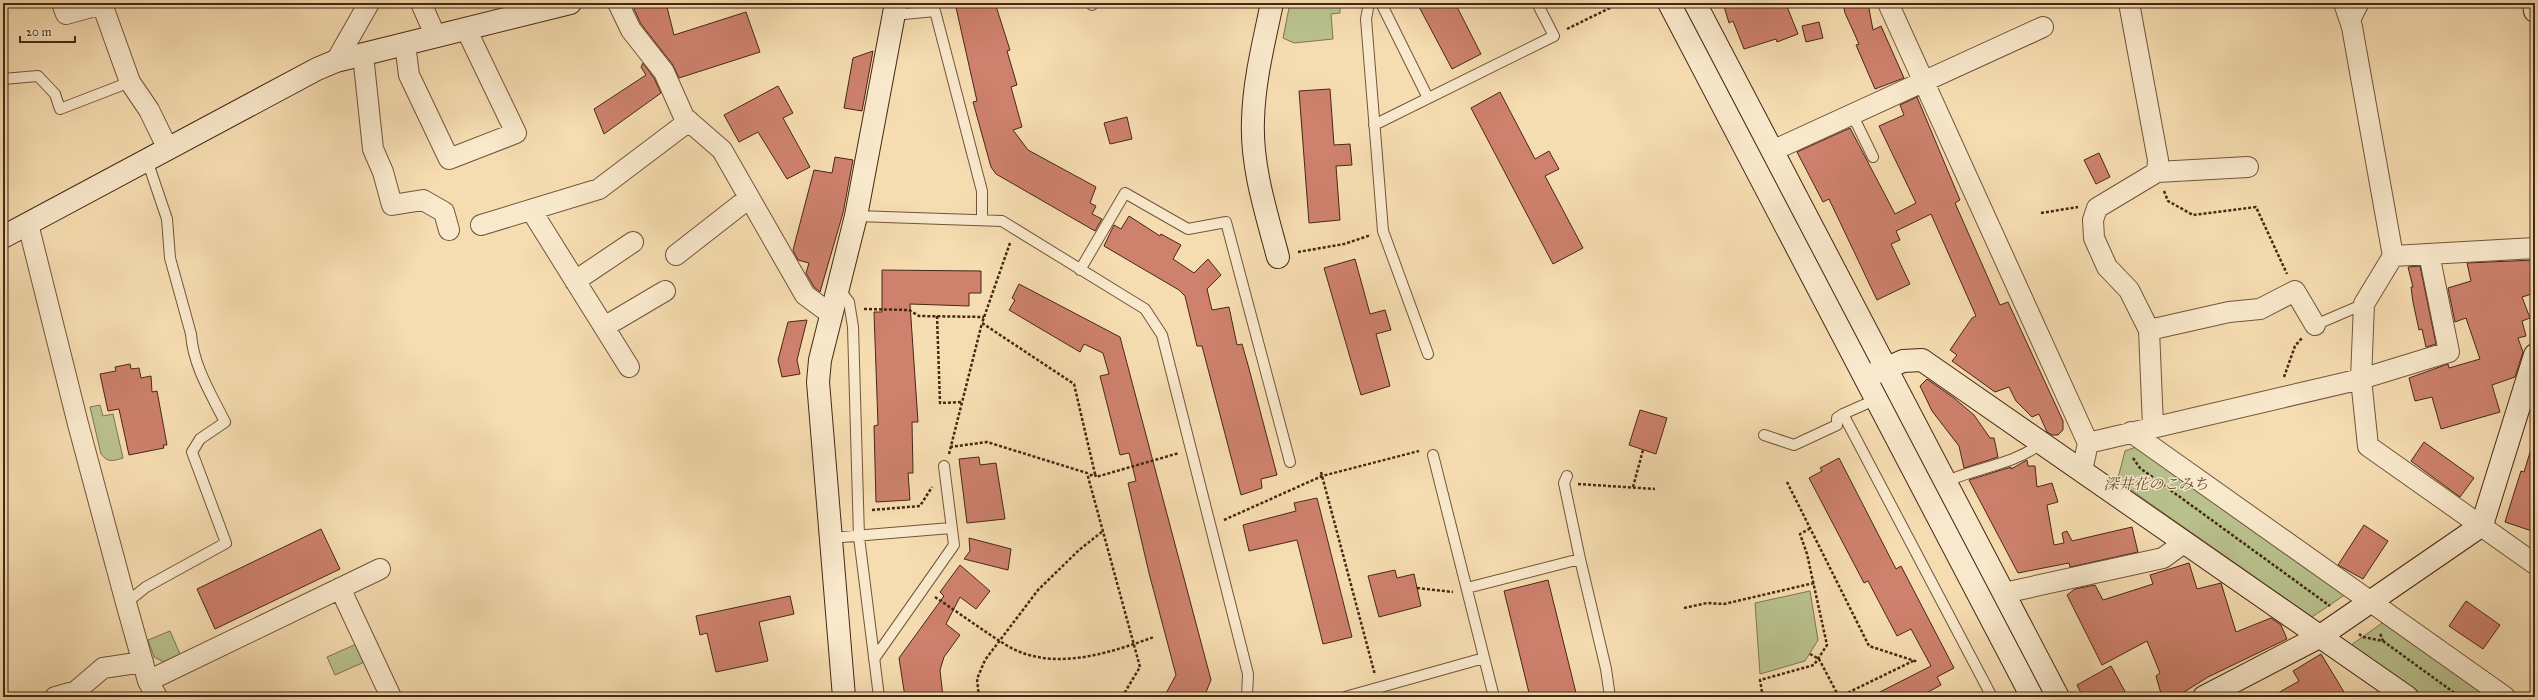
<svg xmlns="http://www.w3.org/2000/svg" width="2538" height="700" viewBox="0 0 2538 700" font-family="'IM FELL Great Primer','Noto Serif JP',serif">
<rect width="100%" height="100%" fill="#f6ddb1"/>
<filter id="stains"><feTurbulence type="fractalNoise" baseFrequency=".005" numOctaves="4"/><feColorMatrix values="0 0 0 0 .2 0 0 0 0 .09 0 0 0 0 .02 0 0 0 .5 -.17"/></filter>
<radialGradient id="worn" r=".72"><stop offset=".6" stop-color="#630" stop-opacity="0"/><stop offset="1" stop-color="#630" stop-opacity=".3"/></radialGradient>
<!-- green -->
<path fill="#b9c28e" stroke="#807451" d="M1290,3H1340V13L1331,14L1333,39L1294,43L1283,38Z
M100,405L103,416L113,414L123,458C113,461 108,463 101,454L90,407Z
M2136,447L2346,594L2312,617L2121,483L2118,478L2125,451Z
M1810,591L1818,640L1805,661L1760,674L1755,603Z
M2385,621L2490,697H2426L2351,645Z
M170,631L180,654L164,662L154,657L148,640Z
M361,642L369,660L335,675L327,657Z"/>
<!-- building -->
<path fill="#ce816d" stroke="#472714" d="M640,3H666L674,35L746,12L760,52L679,78L673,65L641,24L634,9Z
M955,3H995L1010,50L1007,51L1017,85L1011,87L1022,127L1013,130L1028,150L1096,187L1090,203L1096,206L1092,214L1102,219L1095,231L996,174L991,167L973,102L977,101Z
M1417,3H1455L1481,54L1452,69Z
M1723,3H1775L1777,7L1786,4L1798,34L1777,42L1776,39L1744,49L1733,21L1729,23Z
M1843,3H1868L1873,30L1881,26L1904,78L1875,89L1856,45L1859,44L1845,13Z
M1819,22L1823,38L1806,42L1802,26Z
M873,51L862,111L844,108L853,58Z
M643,63L654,78L661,93L604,134L594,109L646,75L641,67Z
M778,86L793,113L783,118L810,167L787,179L758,132L739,142L724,115Z
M1330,89L1334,145L1350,144L1352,165L1336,166L1340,220L1309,223L1299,91Z
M1500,92L1535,159L1549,151L1559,169L1545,176L1583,248L1553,264L1471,108Z
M1917,97L1960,200L1955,203L2000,305L2008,302L2063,421V430L2058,435H2052L2047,432L2039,414L2032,417L2016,401L2009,387L1995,392L1952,361L1957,355L1950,350L1972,318L1976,316L1931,214L1896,231L1900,240L1891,244L1910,284L1877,300L1829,199L1823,202L1797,152L1850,128L1895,214L1916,203L1879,126L1904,115L1900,105Z
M1127,117L1132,139L1110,144L1104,123Z
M2099,153L2110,177L2096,184L2084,160Z
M835,157L853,160L843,213L820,292L814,287L806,273L809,263L798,260L793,250L814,170L832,173Z
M1129,216L1160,236L1161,234L1181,245L1173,259L1194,273L1208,259L1221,275L1207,289L1212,310L1229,307L1237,345L1242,344L1248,365L1277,475L1261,479L1262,488L1241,495L1202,346H1197L1185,296L1179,290L1104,246L1114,225L1121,229Z
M1355,259L1370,314L1385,310L1391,330L1376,334L1390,386L1361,395L1324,268Z
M2535,260V293L2522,297L2530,318L2522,321L2526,336L2518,338L2523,352L2515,377L2492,385L2500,412L2441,429L2432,397L2415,401L2409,378L2448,364L2449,368L2480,359L2466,318L2455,322L2448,288L2471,281L2467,263Z
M2420,266L2436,344L2426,347L2422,329L2419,330L2413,302L2411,287H2413L2408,267Z
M882,270L981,271V293H969V306L910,304L918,422H912L913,473H908L910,500L876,502L874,426L878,425L874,312H882Z
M1019,284L1120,337L1211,680L1204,697H1164L1176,675L1149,573L1128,483L1136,481L1129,453L1120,455L1100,376L1109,374L1103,353L1084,344L1080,352L1009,310L1015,300L1012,298Z
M807,320L797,360L800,374L782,377L778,360L788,322Z
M130,364L131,369L139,368L141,378L151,376L152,392L157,391L167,445H163L164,448L129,455L119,409L108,411L100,374L116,371L115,367Z
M1927,379L1954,398L1974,415L1990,438H1994L1998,457L1964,468L1959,446L1932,411L1920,386Z
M1640,410L1667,418L1656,454L1629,445Z
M2424,442L2474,478L2460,497L2411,461Z
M2532,446H2535V532L2505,522L2521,471L2524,472Z
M979,457L980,465L996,463L1005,519L967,523L959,459Z
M1839,458L1896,569L1901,566L1954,668L1937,677L1941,685L1919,697H1870L1931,666L1911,629L1897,636L1868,581L1864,583L1809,478L1822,471L1820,468Z
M2027,460L2028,466H2035L2037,487L2052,483L2058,502L2047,505L2054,545L2064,543L2062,533L2067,531L2072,541L2132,527L2138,552L2070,567L2069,563L2018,573L1969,480L2011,467V469Z
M1317,498L1352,637L1323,644L1297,540L1249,551L1243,525L1296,511L1294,503Z
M2364,525L2388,541L2363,579L2338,565Z
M321,529L340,569L215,629L197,589Z
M969,538L1011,549L1008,570L964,559L970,551Z
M2189,563L2197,589L2221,583L2236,632L2271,618L2281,625L2287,639L2208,677L2176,697H2162L2156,676L2160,673L2147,641L2102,665L2067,595L2075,589L2095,585L2103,600L2153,584L2150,575Z
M960,565L990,591L976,609L960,597L946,624L960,635L944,657L940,670L943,697H905L899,658L944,596L940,592Z
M1395,570L1397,578L1414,574L1421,606L1379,617L1368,576Z
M1548,580L1577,697H1530L1504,591Z
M790,596L794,614L759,622L768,661L716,672L707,633L700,635L696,616Z
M2466,601L2500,625L2483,649L2449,626Z
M2321,654L2347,697H2271L2299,681L2293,671Z
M2111,666L2128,697H2083L2077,685Z"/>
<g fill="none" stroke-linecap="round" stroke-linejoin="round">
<!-- lane casing -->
<g stroke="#73543b" stroke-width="12">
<path id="lane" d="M1092,3V5
M1369,3L1366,19L1383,231L1428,354
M1381,3L1428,98
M894,15L935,11L982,191V220
M2353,25L2364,3
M3,79L38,76L55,94L60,109L130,82
M1852,114L1873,157
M1374,125L1554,36L1537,3
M856,216L1002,221L1145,309L1162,335L1248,674L1247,697
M1080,270L1125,193L1188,229L1226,222L1290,462
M839,289L849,302L853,327L859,537L879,697
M2315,325L2364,304
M1877,399L1843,414L1992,697
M1764,435L1794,445L1837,425V418L1843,414
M1433,455L1494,697
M1567,476L1564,483L1580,559L1606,669L1610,697
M1945,482C1978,467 2013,465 2042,443
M830,538L951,528
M1467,588L1580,559
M126,603L146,587L226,543L192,452L200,439L225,422C211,394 193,365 191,334L170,258L167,219L147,160
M874,659L954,545L944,466
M1345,697L1484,658"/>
</g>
<!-- street casing -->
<g stroke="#73543b" stroke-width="22">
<path id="street" d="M62,3L66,14L102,4L130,82L149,110L168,149
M421,3L436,37
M618,3L631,30L664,72L684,117L722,150L805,295L832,315
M1888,3L2088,443L2082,471
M2129,3L2158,160L2157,172L2097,208L2093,220L2094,238L2107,267L2129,290L2149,330L2153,426
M2344,3L2352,27L2393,256L2364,304L2361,379L2368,446L2535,564
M405,44L409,75L449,159L516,133L466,29
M363,55L373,149L383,172L392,205L423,200L444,212L449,230
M336,61L369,3
M1772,151L2043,27
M2157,172L2248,167
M531,210L629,367
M28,224L78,424L126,603L148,681L157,697
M481,225L599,189L689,121
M676,255L749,198
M2393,256L2535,248
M575,281L633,242
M604,327L665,291
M2149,330L2229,312L2260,309L2295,291L2315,325
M2131,432L2505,697
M2088,443L2361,379L2449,352L2429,254
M340,588L391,697
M2004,593L2163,558L2185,542
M148,681L380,569
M55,697L76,691L103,668L143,662"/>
</g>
<!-- secondary casing -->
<g stroke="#472714" stroke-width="24">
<path id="secondary" d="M1272,3C1264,42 1254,80 1253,120C1251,166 1266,212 1278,257
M1669,3L2032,697
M1695,3L2058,697
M2534,3L2535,11
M3,237L317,69L336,61L570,3
M1873,374L1903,361L1922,360L2407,697
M844,697L818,382L820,360L856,216L896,3
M2204,697L2319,637L2482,525L2535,355"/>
</g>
<!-- path -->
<path stroke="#472714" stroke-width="2.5" stroke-dasharray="3 2" stroke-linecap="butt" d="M1567,29L1620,3
M2164,191L2168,201L2193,215L2256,207L2287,274
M2041,213L2078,207
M1010,243L982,323L1074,384L1095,474L1088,476
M1298,252L1344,244L1371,235
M864,309L909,310L919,316L984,317
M937,316L940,403L962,402
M2284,377L2295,346L2302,338
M950,447L987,442L1087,473L1140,667L1122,697
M949,454L982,323
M2133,458L2140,468L2330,606
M1321,472L1375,675
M1095,474L1096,477L1179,453
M1787,482L1869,646L1918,662
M1578,484L1655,489
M1633,487L1643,450
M872,510L920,506L932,487
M1224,520L1322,476L1419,451
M1417,588L1453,592
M935,597C959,613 982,630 1006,645C1052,673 1109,653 1154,637
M1684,608L1707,603L1724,604L1814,583
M2359,634L2363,637L2383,641L2380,633
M2383,641L2460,697
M1810,654L1819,659L1839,697
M1762,692L1760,680L1814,665L1827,645L1807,554L1800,534L1809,529
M979,697L977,679L985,660L1038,590L1079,550L1103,531
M1839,697L1913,661"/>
<!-- lane -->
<use href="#lane" stroke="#f9e9cc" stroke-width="10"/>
<!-- street -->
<use href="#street" stroke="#f9e9cc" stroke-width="20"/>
<!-- secondary -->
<use href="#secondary" stroke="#f9e9cc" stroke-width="22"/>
</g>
<g text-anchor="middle" stroke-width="3" stroke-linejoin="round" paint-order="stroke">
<!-- park labels -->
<g font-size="15" font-style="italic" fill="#644e32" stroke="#f9e9cc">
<text x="2156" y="489">深井花のこみち</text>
</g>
</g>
<!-- margin -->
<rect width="2538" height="700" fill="none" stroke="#f6ddb1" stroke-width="16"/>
<rect x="4" y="4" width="2530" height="692" fill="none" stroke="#472714" stroke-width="2"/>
<rect x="8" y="8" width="2522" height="684" fill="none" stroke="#472714"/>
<!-- scale -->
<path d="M20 36v6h55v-6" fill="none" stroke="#472714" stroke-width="2"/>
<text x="26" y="36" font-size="12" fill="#472714" stroke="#f9e9cc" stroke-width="3" paint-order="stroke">20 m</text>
<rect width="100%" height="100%" filter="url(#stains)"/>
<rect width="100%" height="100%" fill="url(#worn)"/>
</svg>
